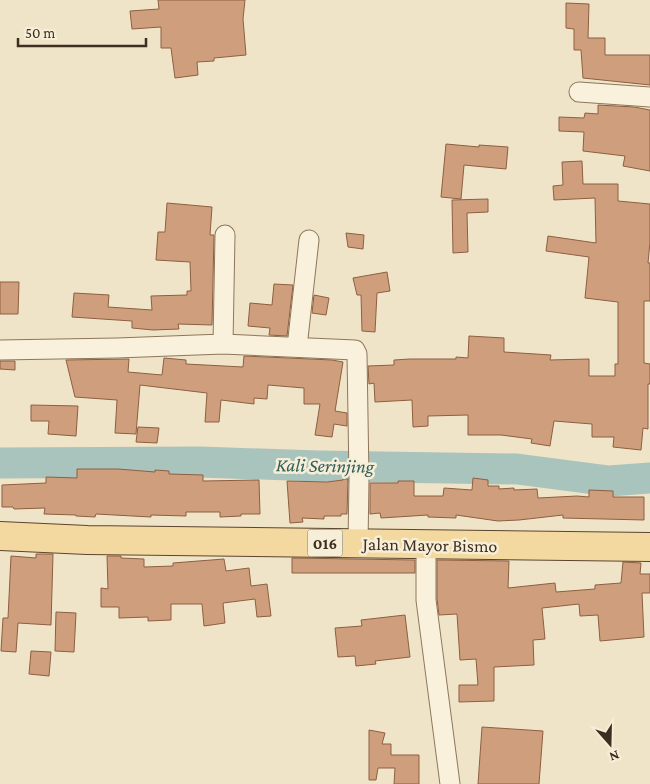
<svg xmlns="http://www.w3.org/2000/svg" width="650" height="784" viewBox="0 0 650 784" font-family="'Crimson Pro',serif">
<rect width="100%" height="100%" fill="#f0e4c8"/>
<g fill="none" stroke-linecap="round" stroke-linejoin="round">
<!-- river -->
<path stroke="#a9c4bc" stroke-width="31" d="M0,463L200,462L318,466L517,469L609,481L650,478"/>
</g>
<!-- building -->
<path fill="#cf9f7d" stroke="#8d5f41" d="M158,0H245L243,19L246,55L214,58V61L197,62L198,75L175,78L171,48H161V27L132,29L130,11L159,9Z
M566,3L589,4L588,38H605V55H650V85L583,78L581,50H574V29L566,28Z
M598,105L634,107L650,110V171L623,166L625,156L583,151L584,132L559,131V117L584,118L585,113L598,114Z
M446,144L479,147V145L508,147L506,169L464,165L461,199L441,197Z
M582,161L583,184H618V201L650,204V242L648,263H650V301H644V363L650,364V384H648V429L643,428L641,450L613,447L614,437H592V424L554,421L550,446L531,443L532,439L501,435H468V415L428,416V426L413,427L412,400L375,402L374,383L369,384L368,366L394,365V360L410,359H456V357L468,358L469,336L504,338V352L551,355L550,360L589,359V376H615V364H618V302L585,298L589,257L546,251L548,236L596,243L595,198L554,200L553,186L563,185L562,162Z
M488,199V212L467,213L468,252L453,253L452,200Z
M167,203L212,207L210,235H214L212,325L178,324L179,329L153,330L132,328V321L72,317L74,293L109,295L108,307L152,310L151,296L187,295V291H191L190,262L156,260L158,232H165Z
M346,233L364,235L363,249L348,247Z
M387,272L390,291L377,293L375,332L362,331L361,295H357L353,278Z
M0,282H19L18,314H0Z
M274,284L293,285L287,336L269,335L270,328L248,326L250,303L272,305Z
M314,295L329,298L326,315L312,313Z
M244,356L332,360L343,362L335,411L347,413V426L334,424L332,437L315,435L320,404H304V388L268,385L267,399L254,398V404L221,400L219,422H205L207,393L140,385L136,434L115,433L117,400L75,397L66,360L129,359L128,372L162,375L164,358L186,360V364L243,367Z
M0,361H15V370L0,369Z
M31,405L78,406L76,436L48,434L49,421H31Z
M138,427L159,428L157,443L136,442Z
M77,469H118L155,472V470L169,471V474L203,475V481L259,480L260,514H241V516L220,517V512H186V516L151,515V517L96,514L95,517L76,516V515L44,514L45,508L14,509L13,507H2V485L46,483V477L77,478Z
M473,478L488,480V486H499V489L514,488V490L537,489L538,498L577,496L589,497V490L613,491V497H644V520L563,518V515L519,520L498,521L456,515V518L428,517V515L381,518L380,513L370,514V483H398V481H414V496H443L444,488L472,490Z
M343,479H348L347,514H341V516H324V519L302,518L303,522L290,523L287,481L327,482L343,480Z
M36,554H53L51,625L18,623L16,652L1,651L3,618H8L11,556L36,558Z
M107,556H121V558L144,559V567L173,566V563L224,559L226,571L249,568L251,586L267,584L271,616L257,617L255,599L223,603L225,623L204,626L202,604H171V620L148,621V617L119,618V607H101V588L108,589Z
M292,558L415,560V573H292Z
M437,560L509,561L508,588L555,583L556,592L595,589V585L621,583L623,562L641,563L640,574H650V593H642L644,637L600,641L598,615L580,616L579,604L542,608L545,639L533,640L534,665L494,667V701L459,702V685H478L476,659L460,660L457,614L439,615L437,599Z
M56,612L76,613L74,652L55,651Z
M405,615L410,657L375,661L376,664L356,666L355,656L338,657L335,628L362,626L361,620Z
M31,651L51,652L49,676L29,674Z
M482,727L543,731L539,784H478Z
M369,730L385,733L382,744H391V755H419V784H394L395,768H378L376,780H369Z"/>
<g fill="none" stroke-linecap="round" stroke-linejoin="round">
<!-- street casing -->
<g stroke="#8d765c" stroke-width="21">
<path id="street" d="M579,92L650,97
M223,344L225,235
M297,347L309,240
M0,350L117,348L223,344L355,350L357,354L359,479L358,544
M426,545V600L450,784"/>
</g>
<!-- primary casing -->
<g stroke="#5b4430" stroke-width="30">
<path id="primary" d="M0,536L87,540L650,547"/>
</g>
<!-- street -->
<use href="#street" stroke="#faf1dc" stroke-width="19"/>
<!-- primary -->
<use href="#primary" stroke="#f3d9a0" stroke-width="28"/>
</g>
<g text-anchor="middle" stroke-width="5" stroke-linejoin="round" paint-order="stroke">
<!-- shield labels -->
<rect fill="#f7eed8" stroke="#756857" stroke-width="1" x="307.5" y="529.5" width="35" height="27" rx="4"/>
<g font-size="16" font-weight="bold" fill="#3d2e20">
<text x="325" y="549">016</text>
</g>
<!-- street labels -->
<g font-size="18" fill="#3d2e20" stroke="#f7eed8">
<text transform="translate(430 545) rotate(1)" y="6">Jalan Mayor Bismo</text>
</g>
<!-- water labels -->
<g font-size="19" font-style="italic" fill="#2f5d5a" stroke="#f7eed8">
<text transform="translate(325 465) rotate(1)" y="7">Kali Serinjing</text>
</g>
</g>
<!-- north arrow -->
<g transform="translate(610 744) rotate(160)" stroke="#f7eed8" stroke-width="4" paint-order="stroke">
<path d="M0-4L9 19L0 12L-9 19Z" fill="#3d2e20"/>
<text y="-8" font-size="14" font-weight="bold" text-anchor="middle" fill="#3d2e20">N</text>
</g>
<!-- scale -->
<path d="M18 38v8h128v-8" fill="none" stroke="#3d2e20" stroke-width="2.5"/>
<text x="25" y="38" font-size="15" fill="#3d2e20" stroke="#f7eed8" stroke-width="4" paint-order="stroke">50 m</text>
</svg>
